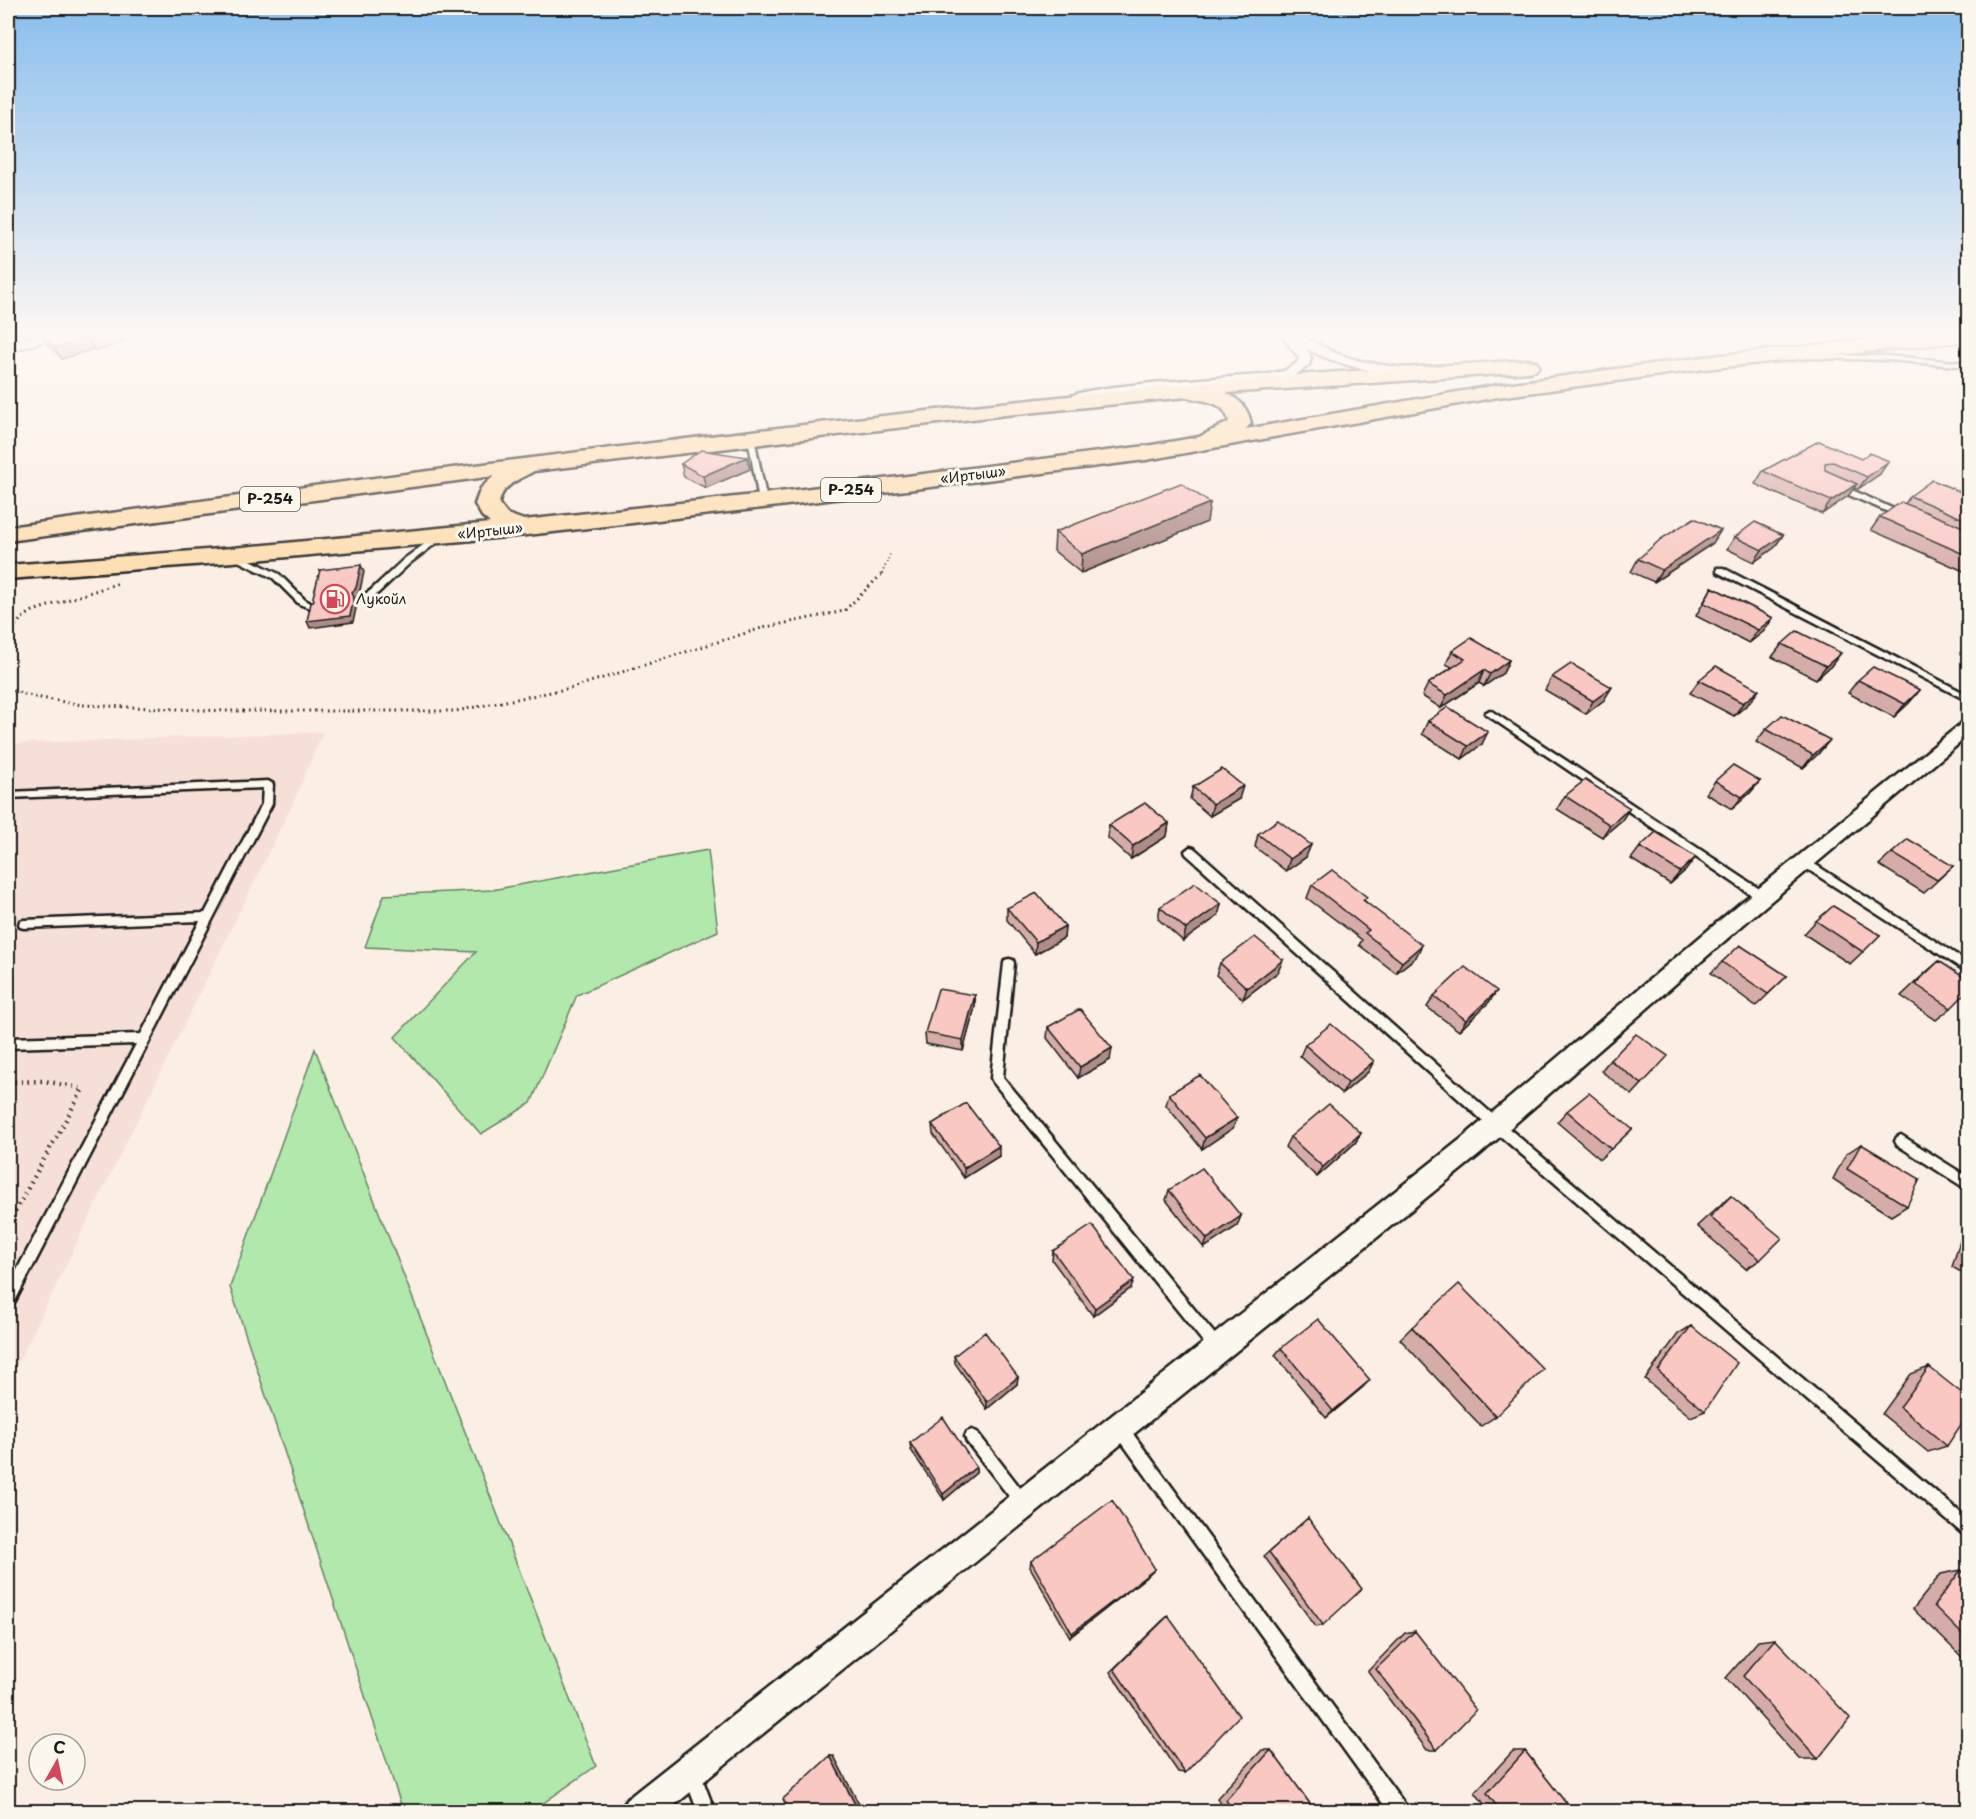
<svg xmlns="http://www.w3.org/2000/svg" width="1976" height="1819" viewBox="0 0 1976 1819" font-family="'Playpen Sans',sans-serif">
<rect width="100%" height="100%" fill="#fbeee4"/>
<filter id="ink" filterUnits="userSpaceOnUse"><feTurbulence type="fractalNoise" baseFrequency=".0167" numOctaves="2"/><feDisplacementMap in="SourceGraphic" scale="12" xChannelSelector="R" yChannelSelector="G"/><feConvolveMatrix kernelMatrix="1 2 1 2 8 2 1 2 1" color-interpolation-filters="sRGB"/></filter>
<g filter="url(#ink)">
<!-- built -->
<path fill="#f6dfd6" d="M323,732L291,807L8,1383V744Z"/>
<!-- green -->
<path fill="#b1e8ac" stroke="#668264" stroke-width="1.5" d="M708,850L718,931L577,995L531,1103L481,1134L395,1037L476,952L365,947L384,895L492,890Z
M315,1049L596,1766L532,1811H403L230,1287Z"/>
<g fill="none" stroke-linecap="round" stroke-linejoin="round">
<!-- service casing -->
<g stroke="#1c1c1c" stroke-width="5">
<path id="service" d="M1809,355L1888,356L1968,363V367L1888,360L1807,358V356Z
M751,436L754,438L767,501L763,503L759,501L748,438Z
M1835,485H1841L1907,515L1900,517L1835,489Z
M437,535L444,537L410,563L376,595L364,602H358V598L370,591L404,559Z
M230,553H236L279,574L305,600L316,606L312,609L299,604L273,578L230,557Z
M1717,568H1723L1968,695V701L1717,572Z
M1490,710L1767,894L1768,897L1767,900H1759L1487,715L1485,713Z
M268,781L273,784L272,804L13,1305L8,1307V1287L136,1044L8,1048V1038L141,1034L200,921L24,928L20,927L19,924L20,921L24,920L205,913L262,804L263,788L8,798V792Z
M1190,847L1194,848L1500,1121L1968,1519V1536L1963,1534L1492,1129L1186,854L1185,851Z
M1805,858L1968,962V971L1964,970L1801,865L1800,862L1801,859Z
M1009,959L1013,960L1014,963L1003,1077L1222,1343L1224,1348L1222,1353L1217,1355L1212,1353L993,1082L991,1078L1004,963L1005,960Z
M1901,1135L1968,1177V1190L1897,1145L1895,1141L1897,1137Z
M1120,1421L1125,1423L1406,1806L1408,1812H1389L1115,1433L1113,1428L1115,1423Z
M972,1430L977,1432L1028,1498L1031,1503L1028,1508L1023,1511L1018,1508L967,1442L965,1437L967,1432Z
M692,1764L698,1767L715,1812H698L683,1773L686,1767Z"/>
</g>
<!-- minor casing -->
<g stroke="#1c1c1c" stroke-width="5">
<path id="minor" d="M43,333H61L59,336L8,352V344Z
M1280,333C1302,332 1319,347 1341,355C1363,363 1386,366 1410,368L1416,372L1410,376C1374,373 1340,366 1307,349L1311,358L1309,365L1293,377L1263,383L1121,394L1077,401L1070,397C1083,385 1235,377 1263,375L1284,371L1297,363L1299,358Z
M1968,721V736L1752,917L1479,1155L666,1812H621L626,1800L1461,1139L1738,905L1962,723Z"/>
</g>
<!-- trunk casing -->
<g stroke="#1c1c1c" stroke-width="5">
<path id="trunk" d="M1933,333H1968V341L1704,369L1498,397L1146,460L763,508L527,535L233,562L8,579V565L233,548L490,523L482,516L475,504L481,488L494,476L8,541V527C412,472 816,419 1222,381C1324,372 1427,367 1529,360L1536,362L1539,366L1536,370L1529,372L1226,393C1240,399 1248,409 1251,423L1246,429L1498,385L1704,357ZM1187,397C1204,402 1225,400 1229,422L1199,437L1146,446L763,494L524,520L507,514L499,504C501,485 520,479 534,471L1006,415Z"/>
</g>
<!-- path-far2 -->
<path stroke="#1c1c1c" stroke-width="2" stroke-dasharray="1 3" stroke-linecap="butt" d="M1359,347L1485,333
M882,574L891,552"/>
<!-- path-far1 -->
<path stroke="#1c1c1c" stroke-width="3" stroke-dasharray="1.5 4" stroke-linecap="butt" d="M8,634L22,618L33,611L119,583
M8,689L35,697L82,705L226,711H456L571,688L762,628L844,611L883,573"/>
<!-- path -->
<path stroke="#1c1c1c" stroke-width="4.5" stroke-dasharray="1.5 5" stroke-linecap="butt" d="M8,1082L45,1081L83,1089L8,1224"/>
<!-- service -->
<use href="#service" fill="#fbf7ec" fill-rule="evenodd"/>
<!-- minor -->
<use href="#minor" fill="#fbf7ec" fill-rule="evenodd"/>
<!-- trunk -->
<use href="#trunk" fill="#fddcac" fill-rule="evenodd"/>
</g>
<!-- wall -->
<path fill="#d6aca8" stroke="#1c1c1c" stroke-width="1.5" d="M40,333H121L118,334L124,342L96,351L93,349L62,359L46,342Z
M1819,441L1880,474L1858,489L1854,488L1848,496L1822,514L1755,484L1763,471Z
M747,457L750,469L706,488L684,477L681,464Z
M1968,495V573L1871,530L1880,517L1905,504L1910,496Z
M1207,522L1081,573L1054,551L1055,532Z
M1783,535L1774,548L1754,562L1727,549L1735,537Z
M1713,543L1654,582L1631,572L1638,559Z
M1712,587L1773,618L1764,631L1749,643L1696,616Z
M1782,644L1831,666L1816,679L1772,657Z
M1452,651L1509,660L1503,673L1484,686L1479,683L1441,708L1422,696L1428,684L1452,667L1446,664Z
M1552,677L1604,700L1586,714L1545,690Z
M1699,680L1750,702L1734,716L1690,693Z
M1858,680L1920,690L1909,703L1894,717L1848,693Z
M1428,721L1482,744L1462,759L1422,734Z
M1766,729L1819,753L1803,768L1756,742Z
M1715,781H1760L1750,793L1732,809L1706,794Z
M1193,787L1239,799L1210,816L1190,799Z
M1565,796L1622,820L1602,837L1557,809Z
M1169,823L1167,836L1131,859L1108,838L1109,825Z
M1258,834L1306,857L1286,871L1255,847Z
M1640,847L1686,870L1670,884L1631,859Z
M1892,853L1953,866L1924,893L1879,865Z
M1312,885L1365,901L1416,957L1396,973L1359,945L1362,940L1307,898Z
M1160,907L1218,916L1183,941L1158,919Z
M1007,908L1065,926L1064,938L1035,954L1007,920Z
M1816,921L1880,935L1850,964L1804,934Z
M1939,961L1951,1008L1936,1020L1901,996L1925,973Z
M1722,962L1787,976L1756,1006L1711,973Z
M1220,963L1278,972L1243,999L1216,975Z
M975,995V1007L963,1051L926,1044L925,1033Z
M1434,996L1489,1002L1459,1031L1427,1007Z
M1048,1027L1110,1060L1078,1078L1047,1038Z
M1305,1045L1374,1061L1368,1072L1342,1094L1300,1056Z
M1610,1060L1642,1084L1632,1095L1601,1071Z
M1169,1094L1237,1118L1233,1128L1202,1149L1166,1105Z
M1567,1111L1632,1129L1600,1159L1557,1122Z
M932,1124L999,1156L964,1178L933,1134Z
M1361,1133L1355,1143L1317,1177L1285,1147L1290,1137Z
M1861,1144L1907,1206L1891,1216L1833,1179L1846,1154Z
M1169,1190L1237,1226L1204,1248L1166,1200Z
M1731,1196L1760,1260L1746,1269L1697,1226L1719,1206Z
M1968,1222V1276L1952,1267L1965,1225Z
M1053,1251L1134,1280L1131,1288L1093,1316L1052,1260Z
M1691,1326L1705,1411L1691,1417L1645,1379L1678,1334Z
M1412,1327L1496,1416L1481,1426L1400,1339Z
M1281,1348L1363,1387L1326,1418L1275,1355Z
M954,1356L1018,1377L1017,1384L987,1409L955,1363Z
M1929,1367L1947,1446L1928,1452L1882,1414L1911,1374Z
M910,1443L976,1467V1473L944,1500L911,1450Z
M1308,1518L1323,1625L1316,1627L1264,1556Z
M1031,1561L1155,1569L1150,1574L1070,1637L1030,1567Z
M1961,1570L1968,1577V1663L1913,1609L1941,1574Z
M1168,1616L1185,1773L1178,1772L1110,1672L1162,1621Z
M1415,1631L1437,1750H1427L1368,1671L1405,1633Z
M1775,1639L1818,1759H1799L1726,1678L1758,1641Z
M1262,1750H1271L1316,1812H1226L1217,1798Z
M1513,1751H1525L1573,1812H1490L1475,1792Z"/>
<!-- shaded-wall -->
<path fill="#ae8c88" stroke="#1c1c1c" stroke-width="1.5" d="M113,333H121L118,334L124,342L96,351L89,340Z
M86,338L93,349L62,359L55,348Z
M10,366L17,376L8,379V367Z
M747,457L750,469L706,488L703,476Z
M1889,461L1880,474L1858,489L1867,477Z
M1857,484L1848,496L1822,514L1831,501Z
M1210,503L1207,522L1081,573L1082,554Z
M1721,530L1713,543L1654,582L1662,570Z
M1783,535L1774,548L1754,562L1762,550Z
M361,565L364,572L359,595L356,598L357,604L353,622L310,628L307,621L352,592Z
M1773,618L1764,631L1749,643L1758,630Z
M1841,653L1831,666L1816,679L1826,666Z
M1509,660L1503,673L1484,686L1490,674Z
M1484,670L1479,683L1441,708L1447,695Z
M1612,687L1604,700L1586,714L1593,701Z
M1759,690L1750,702L1734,716L1743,703Z
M1920,690L1909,703L1894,717L1905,704Z
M1488,732L1482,744L1462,759L1468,746Z
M1830,740L1819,753L1803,768L1813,755Z
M1760,781L1750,793L1732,809L1742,797Z
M1243,786L1239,799L1210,816L1213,804Z
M1630,808L1622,820L1602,837L1610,825Z
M1169,823L1167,836L1131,859L1133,846Z
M1311,845L1306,857L1286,871L1290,859Z
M1696,857L1686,870L1670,884L1680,872Z
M1221,904L1218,916L1183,941L1186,929Z
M1065,926L1064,938L1035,954L1036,942Z
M1422,945L1416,957L1396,973L1402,962Z
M1283,960L1278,972L1243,999L1247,988Z
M1497,991L1489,1002L1459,1031L1466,1020Z
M975,995V1007L963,1051V1040Z
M1112,1048L1110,1060L1078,1078L1080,1067Z
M1374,1061L1368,1072L1342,1094L1348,1083Z
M1237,1118L1233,1128L1202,1149L1205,1138Z
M1361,1133L1355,1143L1317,1177L1323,1167Z
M999,1146V1156L964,1178V1168Z
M1241,1216L1237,1226L1204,1248L1207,1239Z
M1134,1280L1131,1288L1093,1316L1095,1308Z
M1018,1377L1017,1384L987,1409V1402Z
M1370,1380L1363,1387L1326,1418L1333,1411Z
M976,1467V1473L944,1500L943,1494Z
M1155,1569L1150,1574L1070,1637L1072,1633Z
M830,1756H834L863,1812H859Z"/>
<!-- building -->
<path fill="#f9c8c3" stroke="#1c1c1c" stroke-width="1.5" d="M40,333H113L89,340L86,338L55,348Z
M1819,441L1861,459L1869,453L1889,461L1867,477L1833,462L1825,463V470L1857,484L1831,501L1763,471Z
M701,450L747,457L703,476L681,464Z
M1932,480L1968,495V521L1910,496Z
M1181,483L1210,503L1082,554L1055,532Z
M1901,502L1968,529V556L1880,517Z
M1694,518L1721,530L1662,570L1638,559L1661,539Z
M1755,522L1783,535L1762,550L1735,537Z
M361,565L356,588L352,592L354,598L350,616L307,621L311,603L314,600L313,597L320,570Z
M1712,587L1773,618L1758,630L1704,603Z
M1797,631L1841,653L1826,666L1782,644Z
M1471,638L1509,660L1490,674L1484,670L1447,695L1428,684L1465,659L1452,651Z
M1571,664L1612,687L1593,701L1552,677Z
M1716,666L1759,690L1743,703L1699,680Z
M1873,667L1920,690L1905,704L1858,680Z
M1448,707L1488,732L1468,746L1428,721Z
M1782,715L1830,740L1813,755L1766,729Z
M1733,765L1760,781L1742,797L1715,781Z
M1222,769L1243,786L1213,804L1193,787Z
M1585,780L1630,808L1610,825L1565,796Z
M1145,803L1169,823L1133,846L1109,825Z
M1278,820L1311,845L1290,859L1258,834Z
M1656,832L1696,857L1680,872L1640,847Z
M1908,839L1953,866L1937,880L1892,853Z
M1332,870L1367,897L1363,900L1422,945L1402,962L1365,933L1369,930L1312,885Z
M1195,883L1221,904L1186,929L1160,907Z
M1037,893L1065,926L1036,942L1007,908Z
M1833,906L1880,935L1863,952L1816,921Z
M1255,937L1283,960L1247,988L1220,963Z
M1740,945L1787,976L1768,994L1722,962Z
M1939,961L1968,980V991L1951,1008L1915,984Z
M1465,967L1497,991L1466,1020L1434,996Z
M938,989L975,995L963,1040L925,1033Z
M1080,1009L1112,1048L1080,1067L1048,1027Z
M1331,1024L1374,1061L1348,1083L1305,1045Z
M1636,1034L1668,1056L1642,1084L1610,1060Z
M1200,1075L1237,1118L1205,1138L1169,1094Z
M1589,1093L1632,1129L1611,1149L1567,1111Z
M966,1103L999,1146L964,1168L932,1124Z
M1329,1104L1361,1133L1323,1167L1290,1137Z
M1861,1144L1920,1179L1907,1206L1847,1169Z
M1202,1168L1241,1216L1207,1239L1169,1190Z
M1731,1196L1782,1238L1760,1260L1710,1217Z
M1092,1225L1134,1280L1095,1308L1053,1251Z
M1459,1284L1543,1369L1496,1416L1412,1327Z
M1318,1319L1370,1380L1333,1411L1281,1348Z
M1691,1326L1737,1363L1705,1411L1658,1371Z
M985,1332L1018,1377L987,1402L954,1356Z
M1929,1367L1968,1398V1414L1947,1446L1900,1407Z
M943,1417L976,1467L943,1494L910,1443Z
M1112,1500L1155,1569L1072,1633L1031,1561Z
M1308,1518L1362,1589L1323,1625L1269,1552Z
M1961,1570L1968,1577V1640L1934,1606Z
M1168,1616L1239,1716L1185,1773L1114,1669Z
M1415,1631L1476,1710L1437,1750L1376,1669Z
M1775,1639L1850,1718L1818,1759L1743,1676Z
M1271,1750L1316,1812H1234L1226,1800Z
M1525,1751L1573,1812H1501L1487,1793Z
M830,1756L859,1812H789L783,1799Z"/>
</g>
<!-- sky -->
<linearGradient id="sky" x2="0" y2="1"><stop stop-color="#88beee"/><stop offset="0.57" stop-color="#fdf7f3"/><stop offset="1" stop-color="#fdf7f3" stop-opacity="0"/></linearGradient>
<rect width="1976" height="588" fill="url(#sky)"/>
<!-- icons -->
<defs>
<g id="fuel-ring" transform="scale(1.5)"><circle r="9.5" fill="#fbf7ec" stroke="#d1495b" stroke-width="1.5"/><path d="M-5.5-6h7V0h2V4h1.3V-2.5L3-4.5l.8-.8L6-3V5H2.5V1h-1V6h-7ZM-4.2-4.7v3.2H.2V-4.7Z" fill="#d1495b"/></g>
</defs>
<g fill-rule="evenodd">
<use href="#fuel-ring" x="335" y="599"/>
</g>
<g text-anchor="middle" stroke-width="6" stroke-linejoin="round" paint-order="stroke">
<!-- far-street labels -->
<g font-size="14" fill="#1c1c1c" stroke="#fbf7ec">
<text transform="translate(973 475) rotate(-7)" y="5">«Иртыш»</text>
<text transform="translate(490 531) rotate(-6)" y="5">«Иртыш»</text>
</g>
<!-- far-poi labels -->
<g font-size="14" fill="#1c1c1c" stroke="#fbf7ec" text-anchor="start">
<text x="356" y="604">Лукойл</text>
</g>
<!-- shield labels -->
<g fill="#fbf7ec" stroke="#5f5e5a" stroke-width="1.5">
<rect x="821" y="478" width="60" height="24" rx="4.5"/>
<rect x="240" y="487" width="60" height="24" rx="4.5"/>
</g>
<g font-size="15" font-weight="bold" fill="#1c1c1c">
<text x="851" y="495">Р-254</text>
<text x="270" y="504">Р-254</text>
</g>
</g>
<!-- margin -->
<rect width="1976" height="1819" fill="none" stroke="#fbf7ec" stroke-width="30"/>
<rect x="15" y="15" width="1946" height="1789" fill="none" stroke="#1c1c1c" stroke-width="2" filter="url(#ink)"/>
<!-- north arrow -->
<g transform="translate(57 1762) rotate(9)"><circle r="28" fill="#fbf7ec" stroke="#a29f99" stroke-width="1.5"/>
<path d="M0-4.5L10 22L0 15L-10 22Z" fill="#d1495b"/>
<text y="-9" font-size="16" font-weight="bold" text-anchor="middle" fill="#1c1c1c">С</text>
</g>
</svg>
